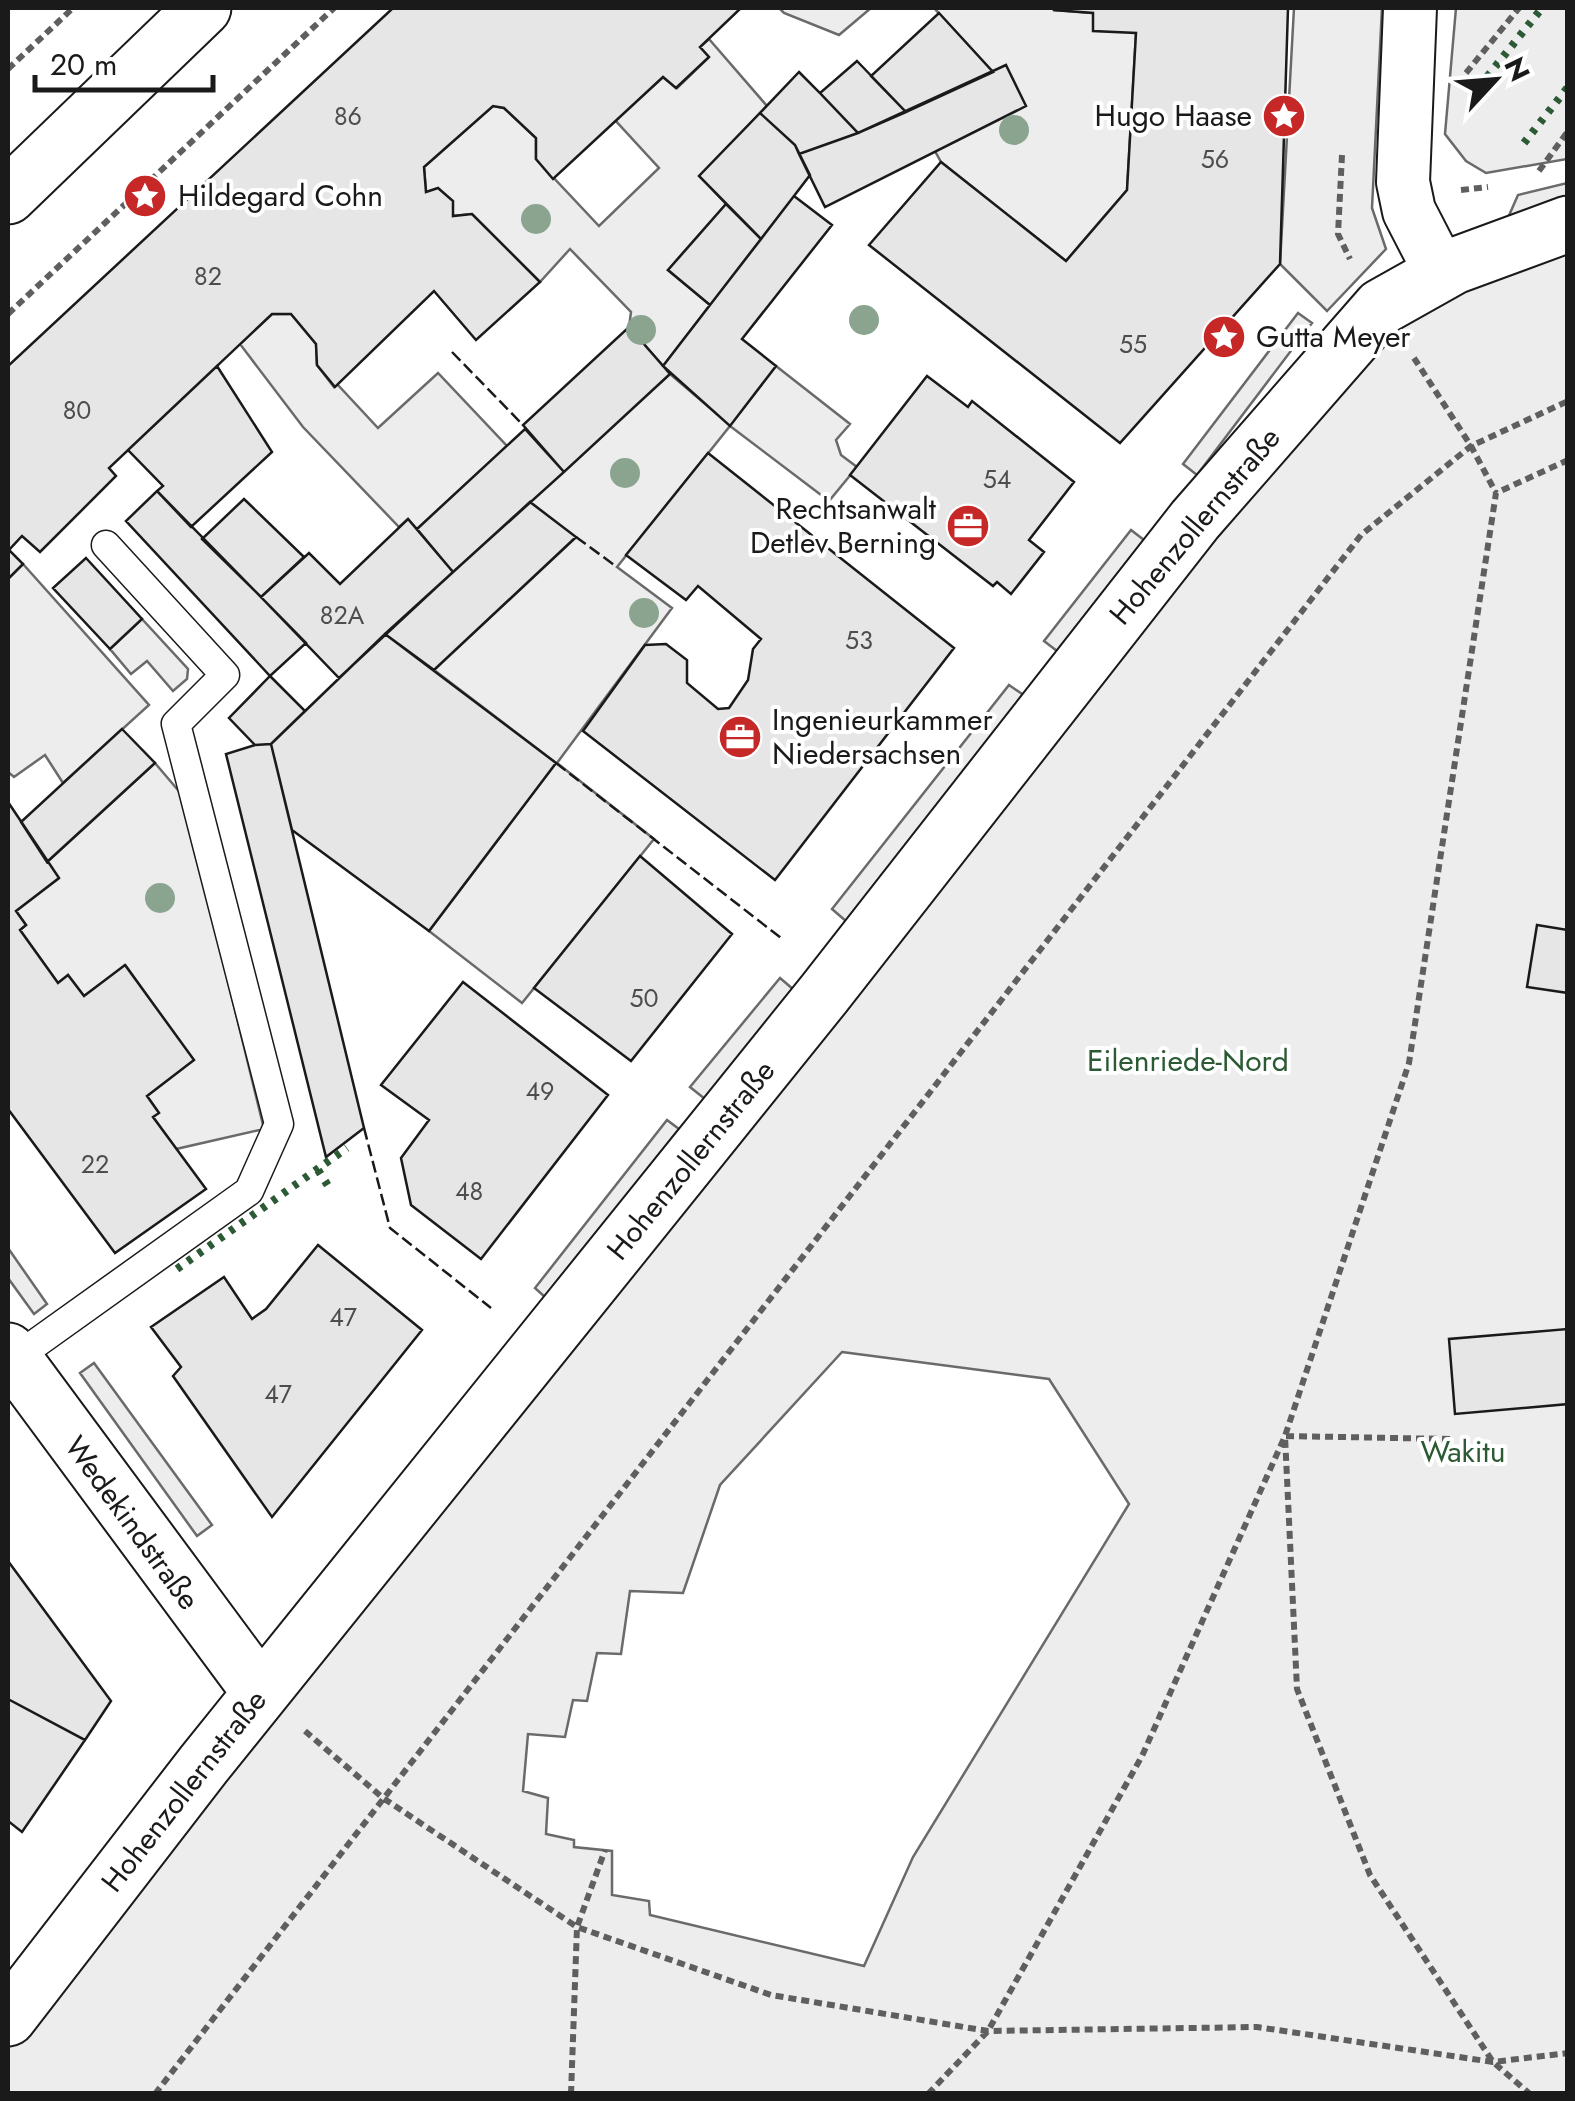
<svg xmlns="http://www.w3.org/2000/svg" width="1575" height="2101" viewBox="0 0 1575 2101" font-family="Jost,sans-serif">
<rect width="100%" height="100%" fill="#fff"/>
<!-- built -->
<path fill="#ededed" stroke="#6a6a6a" stroke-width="2.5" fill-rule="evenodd" d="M779,8H871L839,35L784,13Z
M934,8H1054L1055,10L1093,13L1136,33L1127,190L1066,261L941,162L935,151L993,72Z
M1294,8H1382L1372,208L1386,249L1327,311L1280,264Z
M1456,8H1567V159L1486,173L1466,161L1445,134Z
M709,39L767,106L700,176L726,204L668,270L710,305L663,366L629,327L631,312L570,249L540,282L472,214L453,216L452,201L426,192L424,167L493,106L504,108L536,138V159L599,226L659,168L615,120L663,77L677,88L708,58L700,47Z
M1567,183V205L1507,220L1518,195Z
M1567,224V2093L8,2094V2018L1381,307ZM842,1352L1049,1379L1129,1504L913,1857L864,1966L650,1915L649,1901L612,1895V1851L574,1847V1840L546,1834L548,1798L523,1791L528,1734L565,1737L573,1700L587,1701L597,1653L621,1654L630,1591L683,1593L720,1485Z
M1298,313L1312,323L1197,475L1183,464Z
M272,314H291L316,344L317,365L334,387L337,384L378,428L438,373L507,446L417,529L408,519L399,527L303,427L240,344Z
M776,366L850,424L836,440L841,455L857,467L829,501L730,426L617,567L672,608L557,763L654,839L522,1003L429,931L556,763L434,670L575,538L530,502L670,374L730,425Z
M1131,530L1144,540L1057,651L1044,641Z
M23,564L149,705L63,783L45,755L14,777L8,772V579Z
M142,619L188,669L187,679L173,691L147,661L131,674L110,649Z
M1009,685L1025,696L847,922L832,909Z
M155,763L183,796L264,1129L176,1149L153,1117L158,1112L147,1096L193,1060L126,966L84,996L68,975L58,983L20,930L26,925L16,911L58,879L47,862Z
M780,978L794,990L705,1099L690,1087Z
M667,1120L679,1129L546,1298L535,1288Z
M8,1248L47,1304L34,1314L8,1278Z
M94,1363L212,1525L197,1536L80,1373Z"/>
<!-- building -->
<path fill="#e6e6e6" stroke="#1a1a1a" stroke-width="2.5" d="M393,8H741L700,47L709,57L676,88L663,77L553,179L536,159V138L504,108L493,106L424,167L426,192L438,188L453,201V216L472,214L540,282L476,340L434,291L335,387L317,365L316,344L291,314H272L109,468L116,476L40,552L22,536L9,550L23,564L8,579V366Z
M1054,8H1288L1280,264L1120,443L869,245L941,162L1066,261L1127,190L1136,33L1093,31V13L1054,10Z
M939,13L993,72L906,112L871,76Z
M857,61L906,112L858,133L820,93Z
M1006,65L1026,106L825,207L799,154L858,133Z
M799,72L820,93L858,133L799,154L795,145L760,113Z
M760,113L795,145L810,175L761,239L699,176Z
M794,196L832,225L742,339L776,366L730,426L663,366Z
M726,204L761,239L710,305L668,270Z
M629,327L670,374L564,472L523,425Z
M217,366L272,452L191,527L157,491L163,486L128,450Z
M927,376L968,407L972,401L1074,482L1029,540L1044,552L1011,594L997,582L993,586L850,475Z
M525,429L564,472L453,572L417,529Z
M708,453L954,648L775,880L583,731L645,645L666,644L687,660V683L718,709L729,708L748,680L753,649L761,639L698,586L686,600L626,555Z
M157,491L306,643L270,676L126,521Z
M244,499L304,557L261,597L202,539Z
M530,502L576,537L434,670L385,634Z
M408,519L453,572L339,678L261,597L309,553L340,584Z
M86,558L142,619L110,649L53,588Z
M385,634L556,763L429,931L292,830L271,744Z
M270,676L305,711L271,744L255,745L229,718Z
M122,729L155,763L47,862L21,822Z
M271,744L364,1128L326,1157L226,754L255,745Z
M8,802L59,878L16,911L26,925L20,930L58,983L68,975L84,996L125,965L194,1060L147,1096L159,1113L153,1117L206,1189L115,1253L8,1109Z
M640,856L732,934L631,1061L534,988Z
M1537,925L1568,930V993L1527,987Z
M463,982L608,1095L481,1259L411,1205L401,1158L429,1120L381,1085Z
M318,1245L422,1330L272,1517L173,1376L181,1367L151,1327L224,1277L252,1319L266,1309Z
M1567,1329L1568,1404L1455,1414L1449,1339Z
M8,1561L111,1701L85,1740L8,1699Z
M8,1699L85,1740L22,1832L8,1821Z"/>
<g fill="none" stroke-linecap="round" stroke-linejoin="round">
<!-- lane casing -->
<g stroke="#1a1a1a" stroke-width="31">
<path id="lane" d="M14,1359L249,1191L279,1124L176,724L225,675L106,545"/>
</g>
<!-- street casing -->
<g stroke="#1a1a1a" stroke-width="56">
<path id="street" d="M1410,8L1403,182L1409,211L1441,273"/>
</g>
<!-- secondary casing -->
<g stroke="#1a1a1a" stroke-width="59">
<path id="secondary" d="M8,196L203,8
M8,1351L261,1693
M8,2018L204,1764L824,994L1195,520L1381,307L1454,266L1568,224"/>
</g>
<!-- path -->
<path stroke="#5f5f5f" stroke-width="6" stroke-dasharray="8 5" stroke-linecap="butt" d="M8,69L73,8
M1466,73L1519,8
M1342,155L1338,234L1350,259
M1539,171L1568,131
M1461,190L1488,187
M8,314L334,8
M1414,358L1471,446L1496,493
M1450,1439L1285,1436L1297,1689L1370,1875L1493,2062L1530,2094
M305,1731L383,1798L577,1927L771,1995L988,2031L1257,2027L1493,2062L1568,2053
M155,2094L1361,535L1471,446L1568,401
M571,2094L577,1927L605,1850
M928,2094L988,2031L1142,1756L1285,1436L1409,1063L1496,493L1568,460"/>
<!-- lane -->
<use href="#lane" stroke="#fff" stroke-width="28"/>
<!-- street -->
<use href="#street" stroke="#fff" stroke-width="52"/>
<!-- secondary -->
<use href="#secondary" stroke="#fff" stroke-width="55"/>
<!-- hedge -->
<path stroke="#2b5a34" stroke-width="8" stroke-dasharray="5 8" stroke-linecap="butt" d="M1471,97L1542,8
M1524,143L1568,87
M318,1170L330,1189
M177,1269L347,1148"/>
<!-- fence -->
<path stroke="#1a1a1a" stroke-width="2.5" stroke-dasharray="12 5" stroke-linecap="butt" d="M452,352L523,425
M576,537L617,567
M556,763L781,938
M364,1128L390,1228L491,1308"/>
</g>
<!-- trees -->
<g fill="#8aa48f">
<circle cx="1014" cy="130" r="15"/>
<circle cx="536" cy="219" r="15"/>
<circle cx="864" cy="320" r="15"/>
<circle cx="641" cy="330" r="15"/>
<circle cx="625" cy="473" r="15"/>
<circle cx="644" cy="613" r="15"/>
<circle cx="160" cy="898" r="15"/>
</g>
<!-- icons -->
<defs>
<g id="sight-disc" transform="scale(2.25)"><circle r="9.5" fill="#c62828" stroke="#fff"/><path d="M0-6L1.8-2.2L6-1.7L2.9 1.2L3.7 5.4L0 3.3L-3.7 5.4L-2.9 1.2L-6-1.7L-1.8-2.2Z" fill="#fff"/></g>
<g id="office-disc" transform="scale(2.25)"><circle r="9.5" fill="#c62828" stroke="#fff"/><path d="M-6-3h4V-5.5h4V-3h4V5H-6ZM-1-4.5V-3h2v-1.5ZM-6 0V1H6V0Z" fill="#fff"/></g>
</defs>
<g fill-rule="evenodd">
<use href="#sight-disc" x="1284" y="116"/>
<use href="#sight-disc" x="145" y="196"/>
<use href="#sight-disc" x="1224" y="337"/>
<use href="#office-disc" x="968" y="526"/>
<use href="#office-disc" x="740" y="737"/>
</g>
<g text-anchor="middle" stroke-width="8" stroke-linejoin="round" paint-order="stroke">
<!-- number labels -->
<g font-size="25" fill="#4d4d4d">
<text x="348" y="125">86</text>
<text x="1215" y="168">56</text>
<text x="208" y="285">82</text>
<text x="1133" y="353">55</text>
<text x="77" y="419">80</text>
<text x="997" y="488">54</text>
<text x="342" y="624">82A</text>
<text x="859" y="649">53</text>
<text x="644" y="1007">50</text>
<text x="540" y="1100">49</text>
<text x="95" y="1173">22</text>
<text x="469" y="1200">48</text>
<text x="343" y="1326">47</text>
<text x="278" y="1403">47</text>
</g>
<!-- poi labels -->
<g font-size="30" fill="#1a1a1a" stroke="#fff" text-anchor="start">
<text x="1252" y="126" text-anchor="end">Hugo Haase</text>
<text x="178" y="206">Hildegard Cohn</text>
<text x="1256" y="347">Gutta Meyer</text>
<text x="936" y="519" text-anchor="end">Rechtsanwalt<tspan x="936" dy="34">Detlev Berning</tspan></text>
<text x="772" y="730">Ingenieurkammer<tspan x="772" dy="34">Niedersachsen</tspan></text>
</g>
<!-- street labels -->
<g font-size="30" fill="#1a1a1a" stroke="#fff">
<text transform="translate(1195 526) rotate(-50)" y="10">Hohenzollernstraße</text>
<text transform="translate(691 1160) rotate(-51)" y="10">Hohenzollernstraße</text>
<text transform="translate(132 1523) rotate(54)" y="10">Wedekindstraße</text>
<text transform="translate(184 1791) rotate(-52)" y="10">Hohenzollernstraße</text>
</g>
<!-- park labels -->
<g font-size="30" fill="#2b5a34" stroke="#fff">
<text x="1188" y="1071">Eilenriede-Nord</text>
<text x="1463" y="1462">Wakitu</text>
</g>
</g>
<!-- border -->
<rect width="1575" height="2101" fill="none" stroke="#1a1a1a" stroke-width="20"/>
<!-- north arrow -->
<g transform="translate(1495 80) rotate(64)" stroke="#ffffff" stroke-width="8" paint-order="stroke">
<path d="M0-8L18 38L0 25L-18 38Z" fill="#1a1a1a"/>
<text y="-15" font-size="28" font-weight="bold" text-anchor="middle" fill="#1a1a1a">N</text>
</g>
<!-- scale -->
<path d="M35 75v15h178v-15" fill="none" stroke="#1a1a1a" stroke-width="5"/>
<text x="50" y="75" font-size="30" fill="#1a1a1a" stroke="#ffffff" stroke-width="8" paint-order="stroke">20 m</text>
</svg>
